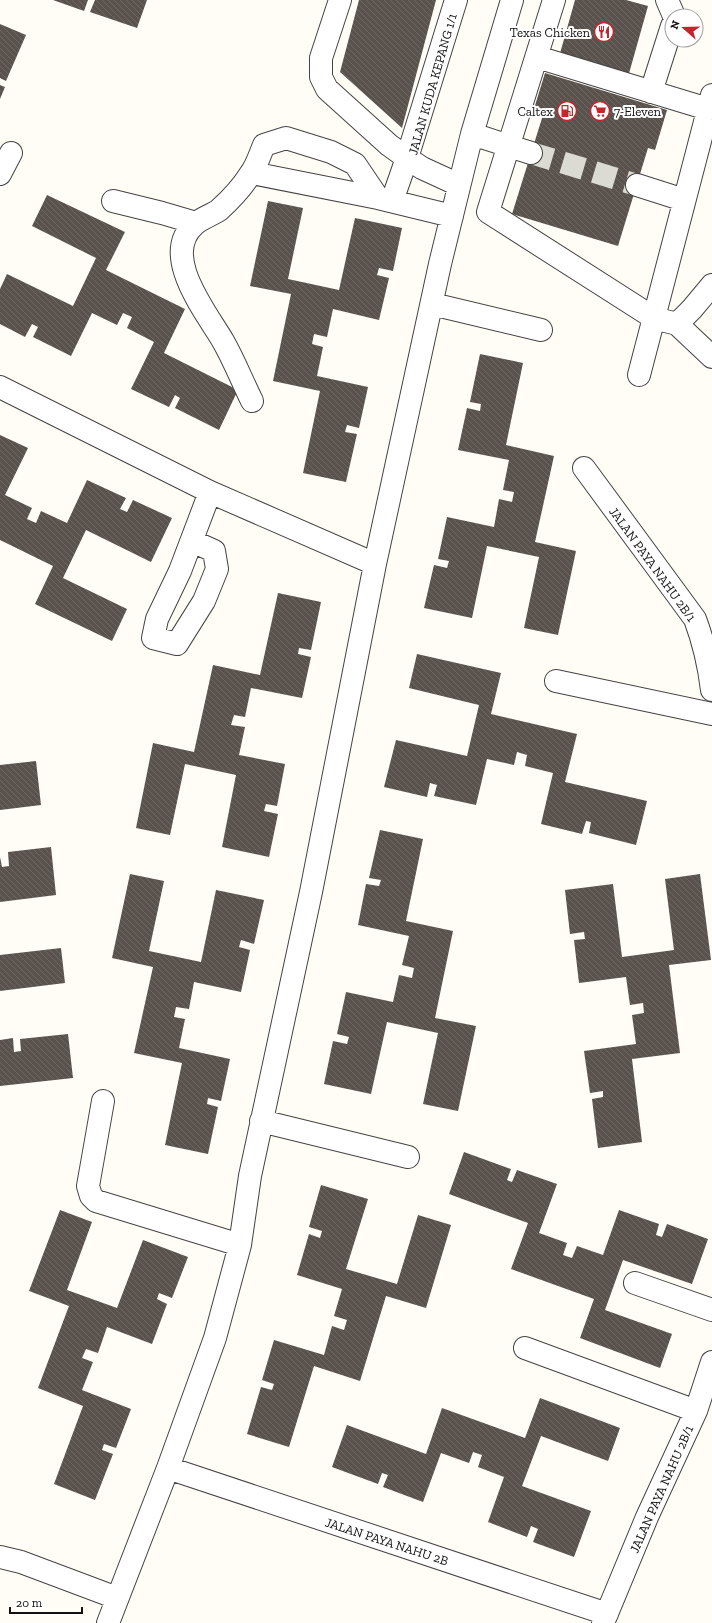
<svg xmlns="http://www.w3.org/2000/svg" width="712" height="1623" viewBox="0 0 712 1623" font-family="'Zilla Slab',serif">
<defs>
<pattern id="building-back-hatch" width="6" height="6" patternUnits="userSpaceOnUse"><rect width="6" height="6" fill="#5a524d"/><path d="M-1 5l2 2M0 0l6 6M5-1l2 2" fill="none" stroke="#6d6662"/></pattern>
</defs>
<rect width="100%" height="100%" fill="#fffdf5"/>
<!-- building -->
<path fill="url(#building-back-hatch)" d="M53,0H88L84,11Z
M95,0H147L137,28L90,12Z
M359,0H436L402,128L340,72Z
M575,0H626L648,6L628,77L559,57Z
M0,24L26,35L6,81L0,78Z
M545,73L667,110L655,150L648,148L618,246L512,214L543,115L533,112Z
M0,85L5,87L0,99Z
M47,195L125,232L106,270L185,309L164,353L238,390L219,430L175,408L180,398L175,395L169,407L131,389L154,342L127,328L132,317L123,313L117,325L92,313L71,356L33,337L38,327L32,324L25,337L0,324V289L7,274L73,306L96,258L32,226Z
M268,201L303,208L288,279L339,290L355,218L402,228L393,271L379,268L377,275L389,278L379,320L333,309L327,337L314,334L312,344L323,347L317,376L368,387L359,428L347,425L345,432L357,434L346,482L303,473L320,391L273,381L291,294L250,286Z
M480,354L523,363L506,445L554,456L535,542L576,551L558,635L524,628L539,557L487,546L472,618L424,608L434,565L447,568L449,561L438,559L447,517L494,527L499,499L512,502L514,492L503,490L509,460L458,450L467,408L480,411L481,404L470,402Z
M0,435L28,448L5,495L32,508L27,519L36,523L41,511L67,523L87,480L126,498L120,509L127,512L133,500L172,518L151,562L86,530L63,578L127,609L112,641L35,604L53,566L0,540Z
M278,593L321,602L311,650L299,648L298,654L311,657L302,698L251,688L245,717L234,715L231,725L245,727L239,755L285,764L277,806L266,804L264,811L278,814L269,857L222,847L236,775L185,764L170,835L136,828L153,743L194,752L213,665L260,675Z
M417,654L501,673L491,714L577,734L565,782L647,801L636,845L589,833L591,822L586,821L582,834L541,824L553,773L525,766L527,755L517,752L514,765L487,759L476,805L434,796L437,785L430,783L427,797L384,787L396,740L467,756L479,705L409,688Z
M36,761L41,805L0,810V765Z
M380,830L423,839L406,921L453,931L435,1018L476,1026L458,1111L423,1104L438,1033L387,1022L371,1094L324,1084L333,1041L347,1044L349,1037L337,1034L346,992L393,1002L399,975L412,978L414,968L402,965L409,936L358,925L366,884L379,886L381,880L369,878Z
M51,847L56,895L0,902V857L2,867L9,866L8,852Z
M130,874L164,881L149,951L201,962L216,890L264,900L254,944L241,940L239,947L250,950L241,992L194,982L189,1009L176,1007L174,1017L185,1019L179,1048L230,1059L221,1101L208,1098L207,1104L218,1107L208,1154L165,1145L182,1063L134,1053L153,967L112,958Z
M700,874L711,960L669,965L680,1053L632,1059L642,1142L598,1148L592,1099L603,1097V1091L590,1093L584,1051L636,1044L632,1015L644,1013L643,1003L630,1005L626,977L579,983L574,940L585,939L584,932L570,934L565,890L613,884L622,957L674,950L665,879Z
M61,948L65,983L0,991V955Z
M68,1034L73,1078L0,1086V1040L13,1038L14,1052L21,1051L20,1039Z
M464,1152L511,1169L507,1180L512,1182L517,1170L557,1184L539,1233L567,1243L563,1255L572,1258L577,1246L603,1255L619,1210L659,1224L656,1235L662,1237L667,1224L708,1239L692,1284L623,1260L605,1310L672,1334L660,1368L580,1338L594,1299L511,1269L528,1223L449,1194Z
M321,1185L368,1199L346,1269L397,1284L418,1215L451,1225L426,1308L386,1296L360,1381L314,1366L289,1447L247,1434L261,1387L272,1390L274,1384L262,1380L274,1340L324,1355L332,1326L344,1330L347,1320L334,1316L342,1289L297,1275L309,1234L320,1238L322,1231L309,1227Z
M60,1210L92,1222L67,1290L117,1308L143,1240L188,1257L172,1298L159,1293L157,1299L167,1304L152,1344L107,1327L98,1353L86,1349L82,1358L93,1362L82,1390L131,1409L116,1448L104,1444L102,1450L113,1454L95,1500L54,1484L83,1406L38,1388L69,1306L29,1291Z
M540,1398L620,1428L608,1461L541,1436L522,1486L591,1511L574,1557L533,1542L538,1529L531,1526L527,1537L488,1522L504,1477L478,1467L482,1455L473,1452L469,1463L441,1453L423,1502L383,1487L388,1475L382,1473L378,1484L332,1467L347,1425L426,1454L442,1408L525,1438Z"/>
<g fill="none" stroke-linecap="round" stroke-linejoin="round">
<!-- minor-tunnel -->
<path stroke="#dbdad3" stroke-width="22" stroke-dasharray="22 11" stroke-linecap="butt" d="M531,153L637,185"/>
<!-- minor casing -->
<g stroke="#444" stroke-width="24">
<path id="minor" d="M340,0L321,58V77L327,89L389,145L407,158L392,201
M456,0L407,158L422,168L459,185
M554,0L488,212L654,318L677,324L712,357
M667,0L674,16
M537,57L708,109
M651,92L672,26
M472,134L531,153
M252,173L378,198L452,216
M0,174L11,153
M637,185L684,200
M113,201L162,213L196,223
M432,304L541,330
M677,324L692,309L712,285
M639,375L712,95
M0,387L210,492L375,564
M252,401C242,381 234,360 223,341C206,312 159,254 195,224C202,218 212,215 219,210C230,200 243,186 251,173C257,165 260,154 264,145L286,138L331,152L355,164L378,198
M584,468L695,619C704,643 709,665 712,690
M192,541L214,551L217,569L204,601L177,644L153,638L157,619L180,571L210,492
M556,681L712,714
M103,1101L88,1186L91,1196L96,1201L240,1245
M261,1121L408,1157
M635,1283L712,1310
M525,1348L696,1411
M168,1468L607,1614
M0,1557L21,1562L117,1598
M108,1623L168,1468L215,1338L240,1245L250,1176L311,892L375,564L440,264L472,134L512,0
M603,1623L647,1517L696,1411L712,1362"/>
</g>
<!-- minor -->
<use href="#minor" stroke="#fff" stroke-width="22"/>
</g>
<!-- icons -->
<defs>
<g id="restaurant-ring" transform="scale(1)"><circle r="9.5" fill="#fff" stroke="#c4262e" stroke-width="1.5"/><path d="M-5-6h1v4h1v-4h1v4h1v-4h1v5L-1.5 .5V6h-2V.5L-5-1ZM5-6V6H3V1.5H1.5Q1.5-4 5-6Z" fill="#c4262e"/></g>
<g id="fuel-ring" transform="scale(1)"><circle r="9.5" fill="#fff" stroke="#c4262e" stroke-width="1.5"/><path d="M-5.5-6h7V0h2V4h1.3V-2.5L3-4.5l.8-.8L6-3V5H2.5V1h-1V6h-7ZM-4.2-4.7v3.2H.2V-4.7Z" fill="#c4262e"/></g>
<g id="supermarket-ring" transform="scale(1)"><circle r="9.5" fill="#fff" stroke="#c4262e" stroke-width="1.5"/><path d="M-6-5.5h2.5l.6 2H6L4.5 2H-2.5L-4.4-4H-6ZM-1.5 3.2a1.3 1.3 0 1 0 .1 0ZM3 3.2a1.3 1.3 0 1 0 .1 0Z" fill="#c4262e"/></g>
</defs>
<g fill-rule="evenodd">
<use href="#restaurant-ring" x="604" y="32"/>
<use href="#fuel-ring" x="567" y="111"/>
<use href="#supermarket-ring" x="600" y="111"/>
</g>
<g text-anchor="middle" stroke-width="4" stroke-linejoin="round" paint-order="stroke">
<!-- poi labels -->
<g font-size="13" fill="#111" stroke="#fff" text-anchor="end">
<text x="590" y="37">Texas Chicken</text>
<text x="553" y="116">Caltex</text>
<text x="614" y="116" text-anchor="start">7-Eleven</text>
</g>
<!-- street labels -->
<g font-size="13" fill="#111" stroke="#fff">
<text transform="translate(432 84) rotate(-74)" y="5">JALAN KUDA KEPANG 1/1</text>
<text transform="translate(653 564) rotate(54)" y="5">JALAN PAYA NAHU 2B/1</text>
<text transform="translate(661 1489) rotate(-66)" y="5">JALAN PAYA NAHU 2B/1</text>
<text transform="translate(387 1541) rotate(18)" y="5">JALAN PAYA NAHU 2B</text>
</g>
</g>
<!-- north arrow -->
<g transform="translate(684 28) rotate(290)"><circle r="19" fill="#ffffff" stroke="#a0a0a0"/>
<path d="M0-3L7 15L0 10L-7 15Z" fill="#c4262e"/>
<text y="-6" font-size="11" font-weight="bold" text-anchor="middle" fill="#111111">N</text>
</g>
<!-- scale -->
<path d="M10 1607v6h72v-6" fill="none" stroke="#111111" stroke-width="2"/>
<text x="16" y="1607" font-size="12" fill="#111111" stroke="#ffffff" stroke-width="3" paint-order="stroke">20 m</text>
</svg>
